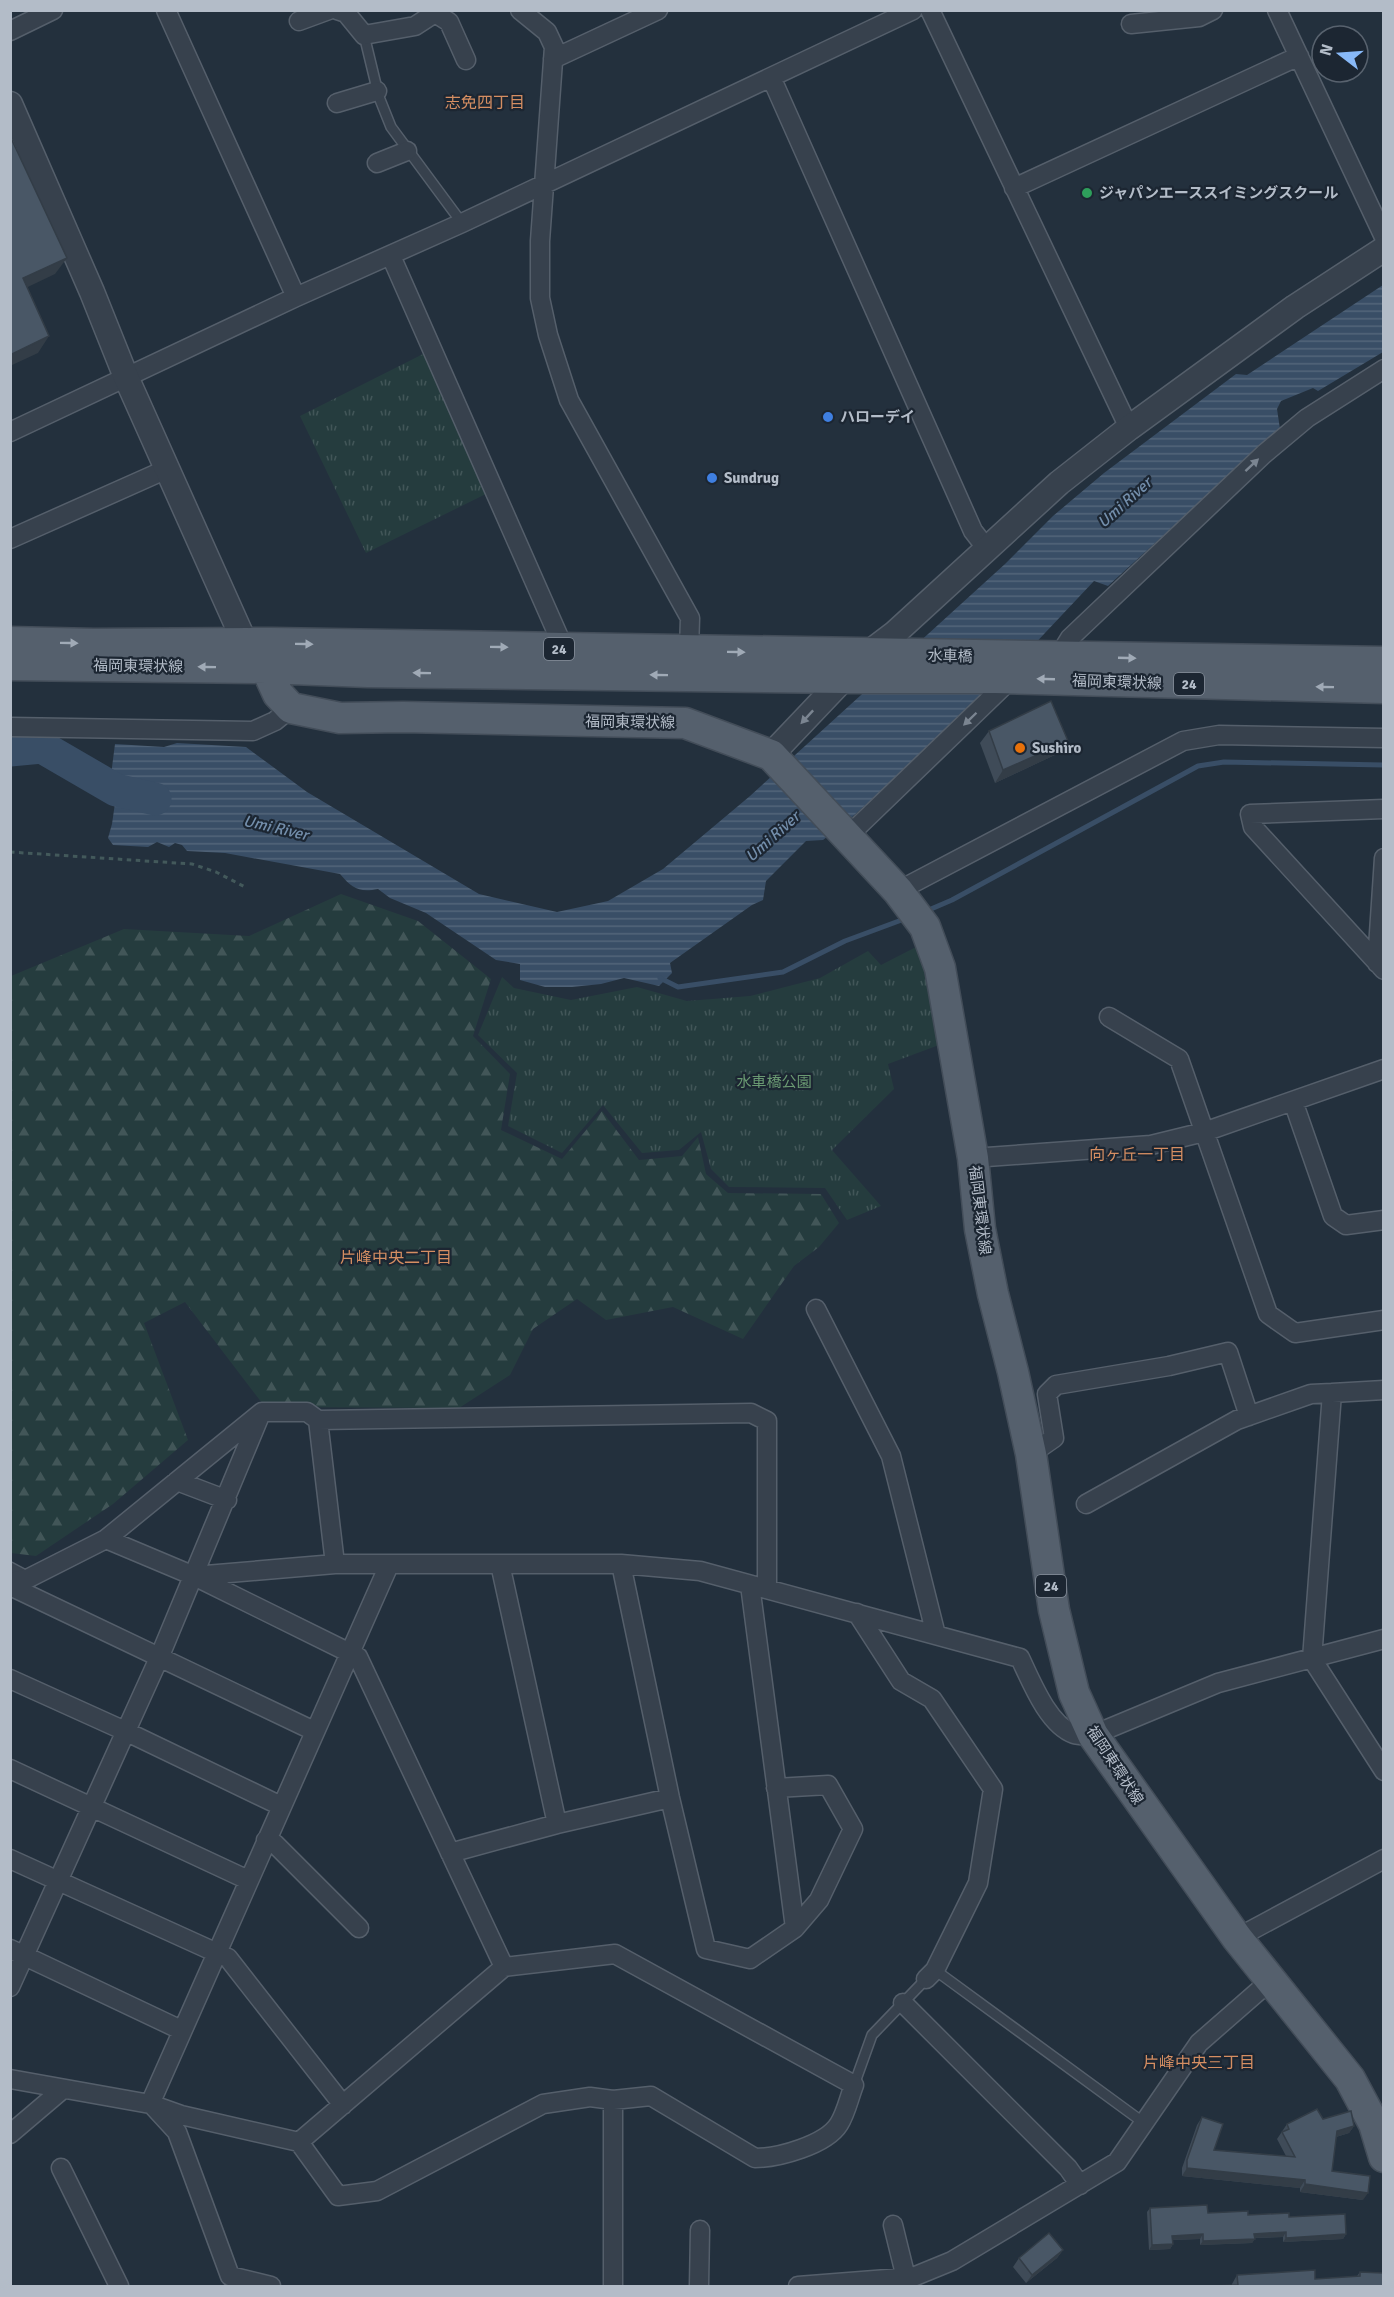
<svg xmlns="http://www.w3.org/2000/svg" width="1394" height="2297" viewBox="0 0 1394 2297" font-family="Signika,'Noto Sans JP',sans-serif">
<defs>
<pattern id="grass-tufts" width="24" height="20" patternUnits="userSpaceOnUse" patternTransform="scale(1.5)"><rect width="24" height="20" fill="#253c3e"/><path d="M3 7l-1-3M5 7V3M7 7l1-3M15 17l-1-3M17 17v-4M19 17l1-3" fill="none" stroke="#425658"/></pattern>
<pattern id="forest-firs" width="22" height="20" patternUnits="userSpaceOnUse" patternTransform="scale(1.5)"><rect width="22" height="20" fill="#253c3e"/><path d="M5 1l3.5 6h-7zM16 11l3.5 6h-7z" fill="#425658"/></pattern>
<pattern id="water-rules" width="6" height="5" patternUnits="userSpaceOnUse" patternTransform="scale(1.5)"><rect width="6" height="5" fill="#394e66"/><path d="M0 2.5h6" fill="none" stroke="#53667a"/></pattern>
</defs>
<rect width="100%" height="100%" fill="#23303d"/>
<!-- grass -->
<path fill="url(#grass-tufts)" d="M425,353L490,492L366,553L300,416Z
M916,947L932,978L947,1042L888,1064L894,1089L832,1150L881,1206L847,1220L825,1188L729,1187L711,1169L701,1132L679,1150L642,1153L603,1105L562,1153L508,1126L517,1073L478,1035L502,977L514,988L571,1000L637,987L687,1001L750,996L820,978L868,951L881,965Z"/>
<!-- forest -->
<path fill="url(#forest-firs)" d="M341,894L418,921L491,979L473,1036L510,1074L501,1130L562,1159L602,1111L639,1160L682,1156L698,1137L706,1174L728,1193L821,1194L839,1223L819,1247L794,1266L743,1339L673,1307L606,1320L577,1299L533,1329L510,1375L459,1408L265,1407L185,1302L144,1323L188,1440L113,1504L36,1556L11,1553V976L124,929L249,936Z"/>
<!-- water -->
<path fill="url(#water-rules)" d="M1383,285V352L1318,391L1313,388L1281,401L1277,409L1280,429L1108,586L1094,581L979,703L851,818L823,840L806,841L766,881L763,900L752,905L670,963L672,973L659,986L624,978L601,984L572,987H545L520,980V964L496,960L426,913L390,898L378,889C359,893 352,888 340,874L225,853L187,851L182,845L175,843L169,847L157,842L148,847L113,845L108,838L112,824L115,803L112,797L111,775L115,744L164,747L177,743L246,747L307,792L479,894L557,912L608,901L663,869L750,796L1005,564L1053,516L1104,473L1236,374L1247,375Z"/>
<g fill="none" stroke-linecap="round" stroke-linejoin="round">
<!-- stream -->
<path stroke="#394e66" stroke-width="5" d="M924,912L952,900L1198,766L1224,762L1384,765
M660,978L678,987L783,972L845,941L907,918"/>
<!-- river -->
<path stroke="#394e66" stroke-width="33" d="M10,750L42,747L116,790L155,799"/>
<!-- service casing -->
<g stroke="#555f6b" stroke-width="12">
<path id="service" d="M364,35L379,97L391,127L462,223
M10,1567L27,1576
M935,1970L1144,2123
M854,2085L872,2035L926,1979"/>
</g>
<!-- minor casing -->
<g stroke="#555f6b" stroke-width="21">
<path id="minor" d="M166,10L296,297
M337,10L346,13L364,35L415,26L435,13L449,22L466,60
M520,10L547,32L554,47L540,241V298L548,335L569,400L690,618L689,651
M930,10L1129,428
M1277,10L1384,237
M299,21L329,10
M1131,24L1199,17L1213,10
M10,31L53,10
M553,59L658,10
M771,77L973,531L987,549
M337,103L377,91
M377,163L407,151
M1014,188L1299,56
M391,256L558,635L559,649
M10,432L296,297L462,223L913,10
M10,539L167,469
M1059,656L1070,638L1264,454L1307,418L1384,369
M10,727L253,731L275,721L291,708
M1384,809L1250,814L1253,827L1384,970
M847,837L1012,678
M898,891L1183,741L1219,735L1384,738
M1377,963L1384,858
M1109,1017L1179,1059L1268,1314L1295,1333L1384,1320
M1293,1101L1333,1216L1346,1225L1384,1220
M973,1158L1151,1145L1204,1132L1384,1069
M816,1309L891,1456L936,1635
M1384,1390L1332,1393L1312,1659L1384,1771
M318,1420L335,1564
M1031,1454L1054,1438L1047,1394L1056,1385L1169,1366L1228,1352L1249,1416
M177,1481L227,1500
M1086,1504L1237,1420L1311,1394L1332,1393
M106,1539L194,1576L358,1657L504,1967
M500,1564L557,1824
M621,1564L670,1798L706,1949L750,1959L795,1928L750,1585
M194,1576L335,1564H621L700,1571L1020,1658C1031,1681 1048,1725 1074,1734C1080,1736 1087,1735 1093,1735L1218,1683L1384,1639
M10,1582L29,1578L106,1539L262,1412H307L318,1420L751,1413L767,1421V1588
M10,1586L314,1731
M857,1613L901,1681L932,1699L993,1789L978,1883L935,1970L926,1979
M10,1679L125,1731L281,1806
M10,1769L248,1880
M776,1788L828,1785L853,1829L819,1900L795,1928
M266,1840L275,1844L359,1928
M450,1853L557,1824L670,1798
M10,1859L228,1958L343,2105
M1237,1938L1384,1859
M10,1949L181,2030
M10,1987L159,1658L261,1413
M903,2003L1068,2168L1080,2185
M10,2079L150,2104L181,2115L299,2142L338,2196L377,2191L543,2104L590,2097L613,2100L651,2096L755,2158C778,2158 826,2145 839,2124C846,2113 849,2098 854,2085L615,1954L504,1967L299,2142
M150,2104L389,1565
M154,2107L177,2132L230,2276
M10,2134L63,2089
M61,2168L119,2286
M893,2225L906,2278
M230,2276L271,2286
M613,2286V2100
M699,2286L700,2230
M798,2286L913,2277L952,2261L1117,2162L1199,2043L1270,1981"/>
</g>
<!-- tertiary casing -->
<g stroke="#555f6b" stroke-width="27">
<path id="tertiary" d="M10,104L92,292L126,377L245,643
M771,755L866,655L895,633L1059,483L1129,428L1295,307L1384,249"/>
</g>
<!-- primary casing -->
<g stroke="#434d59" stroke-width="33">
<path id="primary" d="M10,642L94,644L272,643L1384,662
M245,643L266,668L278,694L291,708L340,718L403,717L685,723L771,755L898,891L925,927L940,968L973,1158L980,1229L993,1294L1013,1372L1031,1454L1054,1610L1074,1693L1093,1735L1237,1938L1350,2079L1374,2124L1384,2157
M10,665L266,668L368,672L844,678H995L1384,688"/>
</g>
<!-- path -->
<path stroke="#43595b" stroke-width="3" stroke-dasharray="4.5 4.5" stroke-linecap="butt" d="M10,852L192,864L216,872L247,888"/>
<!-- service -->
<use href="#service" stroke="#37414d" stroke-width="9"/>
<!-- minor -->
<use href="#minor" stroke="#37414d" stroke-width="18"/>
<!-- tertiary -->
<use href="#tertiary" stroke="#37414d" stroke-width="24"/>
<!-- primary -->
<use href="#primary" stroke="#55606d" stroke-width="30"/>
</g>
<!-- wall -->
<path fill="#3f4b58" d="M989,731L1068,741L1059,753L995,783L980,743Z
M1202,2117L1214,2150L1286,2156L1277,2139L1287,2124L1323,2119L1354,2126L1349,2133L1336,2137L1332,2171L1363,2200L1300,2192V2188L1182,2176V2168L1197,2125Z
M1150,2208L1208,2213L1289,2217L1346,2234L1343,2239L1283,2242V2237L1255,2238L1252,2243L1200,2245V2239L1173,2240V2244L1170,2249L1149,2250L1147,2212Z
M1063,2250L1057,2258L1026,2283L1013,2267L1019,2258Z
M1360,2272L1383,2286L1232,2285V2284L1237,2275L1315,2279L1357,2276Z"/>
<!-- shaded-wall -->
<path fill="#333d47" d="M67,258L55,274L11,295L23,278Z
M49,336L38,353L10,366V355Z
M1068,741L1059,753L995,783L1003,770Z
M1354,2126L1349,2133L1332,2138L1337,2131Z
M1187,2168L1305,2180L1300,2188L1182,2176Z
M1305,2184L1368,2193L1363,2200L1300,2192Z
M1286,2232L1283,2237L1251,2238L1254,2234Z
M1203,2234L1200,2239L1169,2240L1172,2236Z
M1346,2234L1343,2239L1283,2242L1286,2238Z
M1255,2239L1252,2243L1200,2245L1203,2241Z
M1173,2244L1170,2249L1149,2250L1152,2245Z
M1063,2250L1057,2258L1026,2283L1032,2275Z"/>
<!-- building -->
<path fill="#495766" stroke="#333d47" stroke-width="1.5" d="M10,136L67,258L23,278L49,336L10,355Z
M1051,701L1068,741L1003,770L989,731Z
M1317,2109L1323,2119L1351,2111L1354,2126L1337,2131L1332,2171L1370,2176L1368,2193L1305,2184V2180L1187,2168V2160L1202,2117L1223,2124L1214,2150L1295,2157L1282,2132L1289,2129L1287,2124Z
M1207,2205L1208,2213L1248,2211V2215L1289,2213V2217L1345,2214L1346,2234L1286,2238V2232L1254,2234L1255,2239L1203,2241V2234L1172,2236L1173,2244L1152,2245L1150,2208Z
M1049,2233L1063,2250L1032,2275L1019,2258Z
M1315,2270V2279L1360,2276V2272L1383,2273V2286H1212L1238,2285L1237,2275Z"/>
<!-- one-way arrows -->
<defs><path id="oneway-solid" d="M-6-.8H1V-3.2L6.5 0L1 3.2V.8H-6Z" transform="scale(1.5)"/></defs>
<g fill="#7b8591">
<use href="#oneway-solid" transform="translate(1252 465) rotate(-43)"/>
<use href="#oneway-solid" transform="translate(807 717) rotate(133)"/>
<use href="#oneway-solid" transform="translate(970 719) rotate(136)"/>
</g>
<g fill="#a0aab6">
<use href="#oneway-solid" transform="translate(69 643) rotate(1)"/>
<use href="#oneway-solid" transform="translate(304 644) rotate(1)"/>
<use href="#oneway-solid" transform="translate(499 647) rotate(1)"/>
<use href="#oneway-solid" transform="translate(736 652) rotate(1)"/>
<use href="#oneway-solid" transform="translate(1127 658) rotate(2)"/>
<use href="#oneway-solid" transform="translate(207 667) rotate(-179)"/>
<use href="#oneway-solid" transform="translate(422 673) rotate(-179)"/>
<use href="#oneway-solid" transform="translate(659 675) rotate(-179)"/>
<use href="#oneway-solid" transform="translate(1046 679) rotate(-178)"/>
<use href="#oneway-solid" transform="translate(1325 687) rotate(-179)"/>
</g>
<!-- markers -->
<circle fill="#2e9e5b" stroke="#1c2632" stroke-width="2" cx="1087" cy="193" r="6"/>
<g fill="#3f7fe0" stroke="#1c2632" stroke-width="2">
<circle cx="828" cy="417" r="6"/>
<circle cx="712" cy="478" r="6"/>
</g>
<circle fill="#e8710a" stroke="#1c2632" stroke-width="2" cx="1020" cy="748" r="6"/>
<g text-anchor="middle" stroke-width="4.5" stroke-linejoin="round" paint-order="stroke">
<!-- shield labels -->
<g fill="#1c2632" stroke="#868f9b" stroke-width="1.5">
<rect x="544" y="638" width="30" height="22" rx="4.5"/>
<rect x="1174" y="673" width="30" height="22" rx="4.5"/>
<rect x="1036" y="1575" width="30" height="22" rx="4.5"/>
</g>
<g font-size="14" font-weight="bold" fill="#b3bcc8">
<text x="559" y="654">24</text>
<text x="1189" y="689">24</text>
<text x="1051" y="1591">24</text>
</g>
<!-- poi labels -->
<g font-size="15" font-weight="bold" fill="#b3bcc8" stroke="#1c2632" text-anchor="start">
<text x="1099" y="198">ジャパンエーススイミングスクール</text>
<text x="840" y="422">ハローデイ</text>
<text x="724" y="483">Sundrug</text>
<text x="1032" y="753">Sushiro</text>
</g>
<!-- street labels -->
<g font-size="15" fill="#b3bcc8" stroke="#1c2632">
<text transform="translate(950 656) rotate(1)" y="5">水車橋</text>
<text transform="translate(138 666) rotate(1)" y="5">福岡東環状線</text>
<text transform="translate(1117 682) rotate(2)" y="5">福岡東環状線</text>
<text transform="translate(630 722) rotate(1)" y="5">福岡東環状線</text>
<text transform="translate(980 1210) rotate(83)" y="5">福岡東環状線</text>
<text transform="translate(1115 1765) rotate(57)" y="5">福岡東環状線</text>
</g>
<!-- park labels -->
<g font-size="15" fill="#6a9972" stroke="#1c2632">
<text x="774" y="1087">水車橋公園</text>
</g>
<!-- neighbourhood labels -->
<g font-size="16" fill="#d58e62" stroke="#1c2632">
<text x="485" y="108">志免四丁目</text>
<text x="1137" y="1160">向ヶ丘一丁目</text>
<text x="396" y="1263">片峰中央二丁目</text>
<text x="1199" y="2068">片峰中央三丁目</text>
</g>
<!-- water labels -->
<g font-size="16" font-style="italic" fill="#738eab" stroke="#1c2632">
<text transform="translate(1124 502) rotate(-42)" y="6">Umi River</text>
<text transform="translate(276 827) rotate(13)" y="6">Umi River</text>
<text transform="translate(772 836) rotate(-42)" y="6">Umi River</text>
</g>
</g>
<!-- border -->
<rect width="1394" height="2297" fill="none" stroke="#b3bcc8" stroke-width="24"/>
<!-- north arrow -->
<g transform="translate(1340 54) rotate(287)"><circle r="28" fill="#1c2632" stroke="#58626e" stroke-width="1.5"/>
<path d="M0-4.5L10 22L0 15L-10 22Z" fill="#88b9f8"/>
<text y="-9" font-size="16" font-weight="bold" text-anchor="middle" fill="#b3bcc8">N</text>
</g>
</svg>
